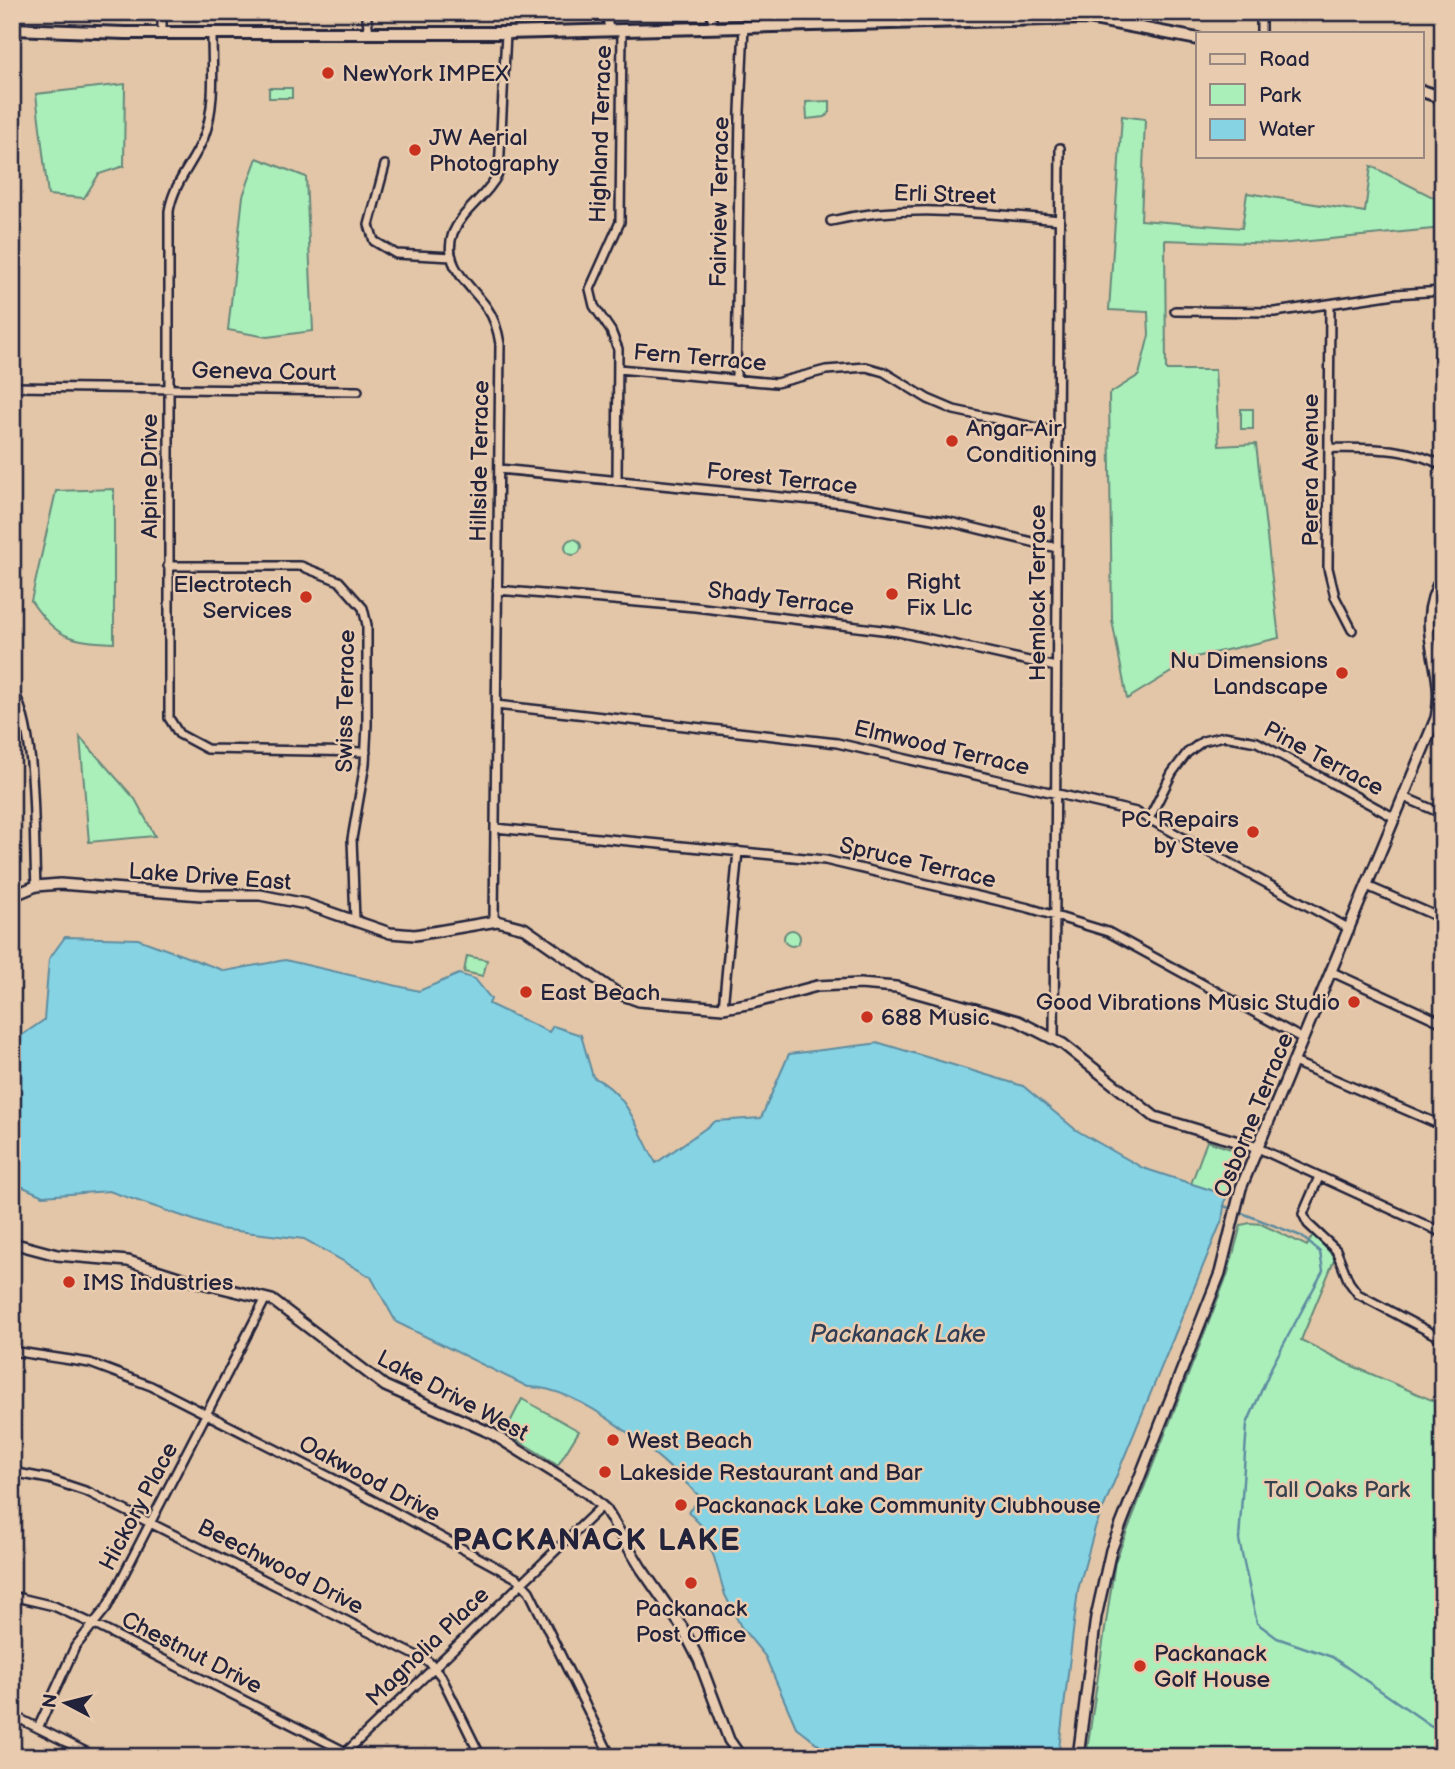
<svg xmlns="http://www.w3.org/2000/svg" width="1455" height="1769" viewBox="0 0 1455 1769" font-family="'Balsamiq Sans',sans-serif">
<rect width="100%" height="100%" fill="#e3c6a7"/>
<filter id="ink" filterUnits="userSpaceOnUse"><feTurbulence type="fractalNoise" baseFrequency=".0143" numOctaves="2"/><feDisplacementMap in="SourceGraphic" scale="14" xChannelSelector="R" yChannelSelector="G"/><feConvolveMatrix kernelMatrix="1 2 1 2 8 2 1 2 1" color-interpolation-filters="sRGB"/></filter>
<g filter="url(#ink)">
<!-- green -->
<path fill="#aaefba" stroke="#66887a" stroke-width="2" d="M125,84L124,166L99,174L84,198L48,195L36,94Z
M269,88H292V98H269Z
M830,101V112L825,117L807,119L806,102Z
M1122,116L1145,119L1141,220L1242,228L1247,193L1365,212L1371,166L1443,202V228L1279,244L1165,240L1166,370H1215L1219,446L1256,444L1279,638L1196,657L1127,699L1112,620L1109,394L1139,375L1149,335L1148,312L1109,310Z
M257,158L306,177L313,331L267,337L228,330L243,196Z
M1241,409H1253V429H1241Z
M114,489V643C70,641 56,638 31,601L56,491Z
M565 547a8 8 0 1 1 16 0a8 8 0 1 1-16 0Z
M80,737L135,799L155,836L89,842Z
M784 938a8 8 0 1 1 16 0a8 8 0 1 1-16 0Z
M467,956L487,960L483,976L464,972Z
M1207,1141L1237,1151L1241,1155L1226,1195L1191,1184Z
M1250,1223L1261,1224L1307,1246L1313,1234L1335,1258L1301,1340L1348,1364L1432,1400L1443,1408V1757H1086L1115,1562L1228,1273L1241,1225Z
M522,1399L579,1431L558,1465L505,1432Z"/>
<!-- water -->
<path fill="#86d3e4" stroke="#5e8ca0" stroke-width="2" d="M65,937L138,939L225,971L285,960L419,991L459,974L475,979L491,999L489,1004L549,1032L553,1026L581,1035L593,1077C629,1094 637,1130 656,1163L716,1121L761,1118L789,1054L880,1043L1023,1086L1076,1130L1143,1168L1226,1195L1222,1220L1095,1528L1078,1590L1058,1757H834L796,1727L765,1656L741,1627L725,1595L714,1557L700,1524L688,1512L701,1498C665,1460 582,1386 528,1387L396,1322L371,1277L304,1239L220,1229L109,1191L43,1196L12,1182V1042L44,1020L49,959Z"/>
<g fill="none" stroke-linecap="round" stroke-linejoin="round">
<!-- stream -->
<path stroke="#5e8ca0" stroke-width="2.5" d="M1224,1206L1301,1236L1320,1252L1323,1271L1272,1366L1247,1424L1239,1540L1257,1623L1277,1638L1332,1657L1443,1734"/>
<!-- minor casing -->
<g stroke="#22223b" stroke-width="12">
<path id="minor" d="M162,12V33
M366,12L369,33
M606,12L609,29
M711,12L713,27
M212,33C212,66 216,105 204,137C193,164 174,182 169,211V718L179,734L207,749L366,752
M1261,33V12
M385,165L369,225L374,241L396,254L452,257
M831,221C907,203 982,213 1059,220
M1330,306L1328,568L1335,597L1352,630
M1175,311L1275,312L1395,294L1443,291
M618,369L776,383L826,370L866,367L884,372L928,399L954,410L1057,432
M736,380L740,111L744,26
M12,387L358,391
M1329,448C1368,449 1408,446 1443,466
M499,469L842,503L950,522L1057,548
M617,479L618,349L611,331L594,306L590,289L620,222L622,29
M168,566H301L339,581L363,608L367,625V725L365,764L352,839L355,921
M497,590L695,607L898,632L1056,667
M12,689C38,730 33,835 36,886
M496,705L837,743L1136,812L1350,929
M1404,797L1443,814
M1149,819L1172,773L1187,753L1203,741L1224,736L1257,742L1395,818
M495,828L825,860L1029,908L1108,932L1303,1039
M1367,886L1443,919
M494,921L500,344C498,331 495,319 487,308C472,286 441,266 453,233C463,209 488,196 499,172L506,33
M1332,972L1443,1023
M723,1008L738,851
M1054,1038L1060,148
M1294,1062L1443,1126
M1258,1148L1443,1233
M1319,1177L1303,1214L1308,1224L1336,1250L1349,1282L1358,1294L1443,1339
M12,1351L90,1363L151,1386L332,1478L518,1579L529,1591L611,1757
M12,1472L49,1479L88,1492L429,1662L441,1676L481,1757
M12,1596L54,1606L93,1624L340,1749L348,1757
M12,1715L96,1757
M38,1728L75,1647L107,1607L266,1298
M341,1757L602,1506"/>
</g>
<!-- tertiary casing -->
<g stroke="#22223b" stroke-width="14">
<path id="tertiary" d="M12,896L36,886L60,884L201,895H260L306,904L390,933L415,935L497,921L524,928L617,993L639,1001L723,1008L753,1003L817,986L860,984L896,987L1018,1021L1063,1044L1155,1117L1258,1148
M12,1243L57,1255L128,1261L185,1279L272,1300L385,1386L491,1433L587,1493L606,1510L641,1568L682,1627L699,1660L729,1740L741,1757
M1078,1757L1096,1617L1111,1550L1220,1273L1241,1188L1436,718C1448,664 1410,631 1443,575"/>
</g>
<!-- secondary casing -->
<g stroke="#22223b" stroke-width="16">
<path id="secondary" d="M12,29L125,33H506L1088,18L1198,39
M1422,91L1443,98"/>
</g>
<!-- minor -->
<use href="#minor" stroke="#e9ccb0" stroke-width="7"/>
<!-- tertiary -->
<use href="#tertiary" stroke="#e9ccb0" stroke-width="9"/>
<!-- secondary -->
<use href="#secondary" stroke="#e9ccb0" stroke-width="10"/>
</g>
</g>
<!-- markers -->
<g fill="#c8321e" stroke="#e9ccb0" stroke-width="2.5">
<circle cx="328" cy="73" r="7"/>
<circle cx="415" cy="150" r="7"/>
<circle cx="952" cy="441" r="7"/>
<circle cx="892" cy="594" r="7"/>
<circle cx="306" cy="597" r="7"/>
<circle cx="1342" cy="673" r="7"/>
<circle cx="1253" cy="832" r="7"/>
<circle cx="526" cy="992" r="7"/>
<circle cx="1354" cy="1002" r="7"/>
<circle cx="867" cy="1017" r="7"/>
<circle cx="69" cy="1282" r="7"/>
<circle cx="613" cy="1440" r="7"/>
<circle cx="605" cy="1472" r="7"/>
<circle cx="681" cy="1505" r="7"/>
<circle cx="691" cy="1583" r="7"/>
<circle cx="1140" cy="1666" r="7"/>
</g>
<g text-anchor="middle" stroke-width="5" stroke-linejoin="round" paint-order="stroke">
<!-- poi labels -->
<g font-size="23" fill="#22223b" stroke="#e9ccb0" text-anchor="start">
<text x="342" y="81">NewYork IMPEX</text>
<text x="429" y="145">JW Aerial<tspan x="429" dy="26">Photography</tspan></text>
<text x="966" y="436">Angar Air<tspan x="966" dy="26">Conditioning</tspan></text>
<text x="906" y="589">Right<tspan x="906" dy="26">Fix Llc</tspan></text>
<text x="292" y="592" text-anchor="end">Electrotech<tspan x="292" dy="26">Services</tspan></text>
<text x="1328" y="668" text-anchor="end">Nu Dimensions<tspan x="1328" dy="26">Landscape</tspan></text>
<text x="1239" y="827" text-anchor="end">PC Repairs<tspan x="1239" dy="26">by Steve</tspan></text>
<text x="540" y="1000">East Beach</text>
<text x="1340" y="1010" text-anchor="end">Good Vibrations Music Studio</text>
<text x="881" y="1025">688 Music</text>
<text x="83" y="1290">IMS Industries</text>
<text x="627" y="1448">West Beach</text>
<text x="619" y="1480">Lakeside Restaurant and Bar</text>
<text x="695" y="1513">Packanack Lake Community Clubhouse</text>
<text x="691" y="1616" text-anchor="middle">Packanack<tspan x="691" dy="26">Post Office</tspan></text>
<text x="1154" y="1661">Packanack<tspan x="1154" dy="26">Golf House</tspan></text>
</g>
<!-- street labels -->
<g font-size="23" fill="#22223b" stroke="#e9ccb0">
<text transform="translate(600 134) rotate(-88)" y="8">Highland Terrace</text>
<text transform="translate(945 194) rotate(2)" y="8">Erli Street</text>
<text transform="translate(719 202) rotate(-89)" y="8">Fairview Terrace</text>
<text transform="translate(700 357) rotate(5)" y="8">Fern Terrace</text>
<text transform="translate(264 371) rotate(1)" y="8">Geneva Court</text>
<text transform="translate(479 461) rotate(-89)" y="8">Hillside Terrace</text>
<text transform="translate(1310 470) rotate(-90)" y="8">Perera Avenue</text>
<text transform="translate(149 476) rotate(-90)" y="8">Alpine Drive</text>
<text transform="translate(782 478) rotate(6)" y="8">Forest Terrace</text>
<text transform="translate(1037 593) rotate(-90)" y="8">Hemlock Terrace</text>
<text transform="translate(781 598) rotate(7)" y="8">Shady Terrace</text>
<text transform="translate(345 701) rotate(-89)" y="8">Swiss Terrace</text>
<text transform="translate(942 747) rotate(13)" y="8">Elmwood Terrace</text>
<text transform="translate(1324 758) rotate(28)" y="8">Pine Terrace</text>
<text transform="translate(918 862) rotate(13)" y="8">Spruce Terrace</text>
<text transform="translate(210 876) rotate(4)" y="8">Lake Drive East</text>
<text transform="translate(1253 1115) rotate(-68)" y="8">Osborne Terrace</text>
<text transform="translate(453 1395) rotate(28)" y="8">Lake Drive West</text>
<text transform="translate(370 1478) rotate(28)" y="8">Oakwood Drive</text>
<text transform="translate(138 1506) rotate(-62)" y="8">Hickory Place</text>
<text transform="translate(281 1566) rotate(27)" y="8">Beechwood Drive</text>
<text transform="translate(427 1646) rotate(-44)" y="8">Magnolia Place</text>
<text transform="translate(192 1652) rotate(27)" y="8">Chestnut Drive</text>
</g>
<!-- park labels -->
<g font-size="23" fill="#36414e" stroke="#e9ccb0">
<text x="1337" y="1497">Tall Oaks Park</text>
</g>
<!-- water labels -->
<g font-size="24" font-style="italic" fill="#313d54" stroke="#e9ccb0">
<text x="898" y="1342">Packanack Lake</text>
</g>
<!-- district labels -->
<g font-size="30" font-weight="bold" letter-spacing="2" fill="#22223b" stroke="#e9ccb0">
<text x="597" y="1550">PACKANACK LAKE</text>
</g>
</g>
<!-- margin -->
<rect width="1455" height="1769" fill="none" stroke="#e9ccb0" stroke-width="42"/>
<rect x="21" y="21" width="1413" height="1727" fill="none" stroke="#22223b" stroke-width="2.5" filter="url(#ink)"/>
<!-- legend -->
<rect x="1196" y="32" width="228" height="126" fill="#e9ccb0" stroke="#998881" stroke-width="2"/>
<rect x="1210" y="54" width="35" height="10" fill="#e9ccb0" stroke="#998881" stroke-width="2"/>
<text x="1259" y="66" font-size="21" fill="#22223b">Road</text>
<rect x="1210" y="84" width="35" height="21" fill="#aaefba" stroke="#998881" stroke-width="2"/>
<text x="1259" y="102" font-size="21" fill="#22223b">Park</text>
<rect x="1210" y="119" width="35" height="21" fill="#86d3e4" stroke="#998881" stroke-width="2"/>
<text x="1259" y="136" font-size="21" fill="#22223b">Water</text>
<!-- north arrow -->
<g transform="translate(66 1703) rotate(277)" stroke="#e9ccb0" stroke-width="5" paint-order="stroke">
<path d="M0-5L12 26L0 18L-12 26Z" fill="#22223b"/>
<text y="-10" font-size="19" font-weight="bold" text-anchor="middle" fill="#22223b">N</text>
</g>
</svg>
